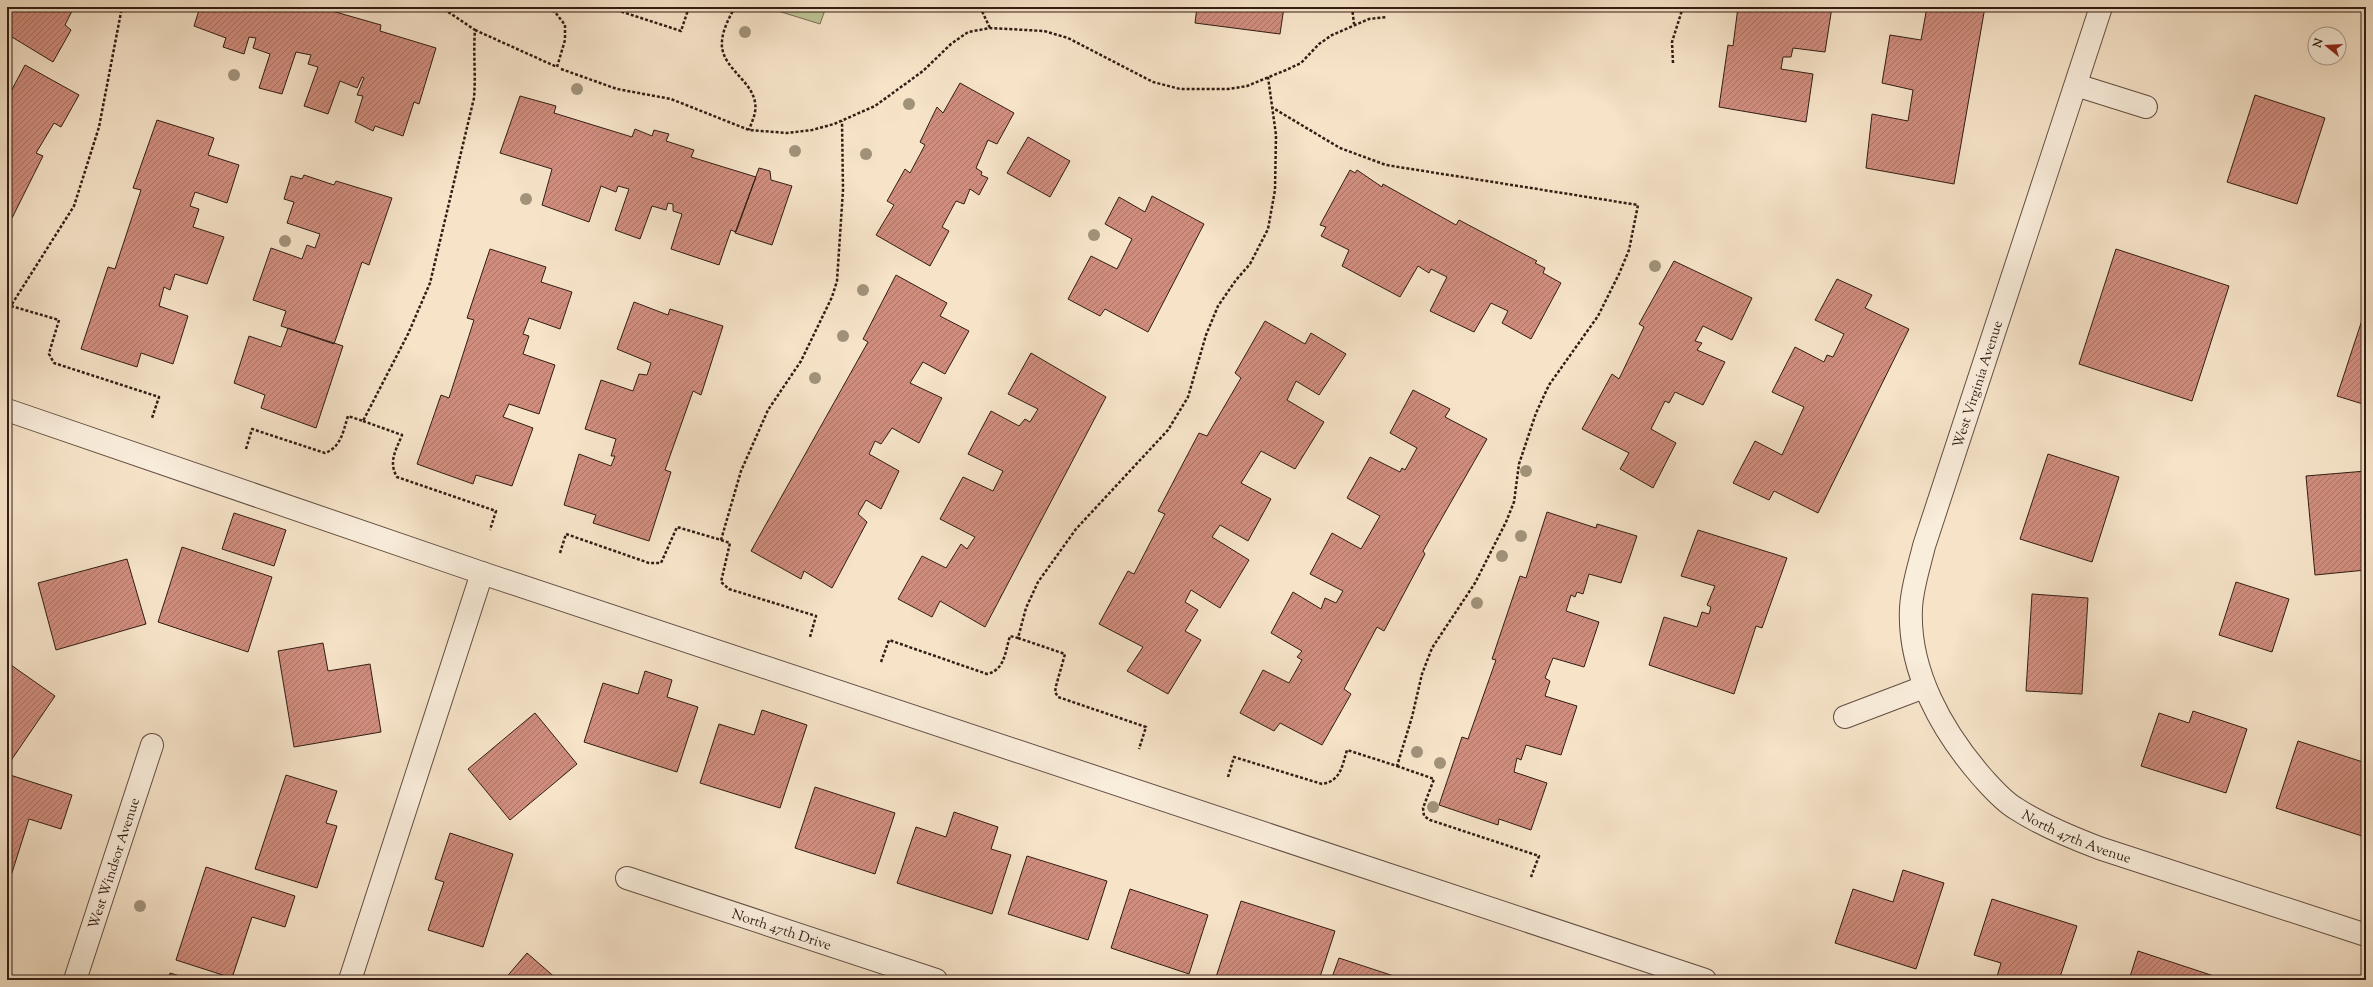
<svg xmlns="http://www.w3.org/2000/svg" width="2373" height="987" viewBox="0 0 2373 987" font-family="'Sorts Mill Goudy',serif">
<defs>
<pattern id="building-hatch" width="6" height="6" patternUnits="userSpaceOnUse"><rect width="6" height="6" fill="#d08d7e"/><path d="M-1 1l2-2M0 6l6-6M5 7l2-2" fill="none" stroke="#a97366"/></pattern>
</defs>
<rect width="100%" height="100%" fill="#f6e3c8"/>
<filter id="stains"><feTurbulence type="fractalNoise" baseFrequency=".005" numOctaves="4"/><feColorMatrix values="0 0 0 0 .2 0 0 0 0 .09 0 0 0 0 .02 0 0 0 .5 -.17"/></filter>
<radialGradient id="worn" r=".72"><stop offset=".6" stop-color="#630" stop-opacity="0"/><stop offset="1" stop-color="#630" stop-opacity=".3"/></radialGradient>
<!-- pitch -->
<path fill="#bdc395" stroke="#787054" d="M765,7H826L820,24Z"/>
<!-- building -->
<path fill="url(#building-hatch)" stroke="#321d14" d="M14,7H74L65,25L71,30L53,62L7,34V20Z
M200,7H326L325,9L381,25L380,31L436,48L419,104L414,102L403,136L375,126L373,131L355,122L363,96L357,95L364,78L362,77L357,88L340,81L328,114L304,106L318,67L308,64L311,55L296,52L282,94L259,88L270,54L253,48L256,38L249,37L244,54L223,47L226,38L194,26Z
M1197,7H1284L1280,34L1195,23Z
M1738,7H1832L1825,52L1793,48L1791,57H1783L1781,69L1813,74L1806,122L1719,107L1728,45L1733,46Z
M1927,7H1985L1954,184L1866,168L1872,114L1908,121L1913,90L1882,83L1890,35L1921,40Z
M25,65L79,95L61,127L54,123L36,153L43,156L12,218L7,213V94L9,95Z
M960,83L1014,113L997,144L988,140L976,168L982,172L981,175L988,178L979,195L970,189L964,204L956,201L942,227L949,231L930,266L876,235L894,205L887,201L905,169L910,173L925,145L920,142L937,107L943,113Z
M2255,95L2325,118L2297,204L2227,182Z
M520,96L556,106L554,113L632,137L635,129L652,136L654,130L669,134L666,141L694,150L691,157L756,177L736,232L731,230L719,265L671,249L682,214L673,211V204L668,203L666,210L652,206L640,239L615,230L629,189L618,186L616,192L601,186L589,222L542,205L552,169L500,153Z
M157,120L214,138L208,155L239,165L227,203L195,192L190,206L199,209L193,227L224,237L207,284L175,274L170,290L164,287L159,306L188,316L173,364L141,353L137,367L81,349L108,267L115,269L141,190L133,188Z
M1028,137L1070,161L1050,197L1007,173Z
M759,168L770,171L771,180L792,186L772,245L735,233Z
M1350,170L1355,173L1357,170L1382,187L1383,184L1456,225L1459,220L1537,261L1535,263L1545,268L1543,273L1561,283L1531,339L1502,323L1508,311L1491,303L1474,332L1430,311L1447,277L1431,269L1429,273L1418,266L1400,297L1342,266L1349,250L1321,236L1326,227L1320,225Z
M304,175L334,185L336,181L392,198L369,265L362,262L334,344L281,326L286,311L253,300L271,248L302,259L307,245L315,248L320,234L287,223L294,202L284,199L291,176L302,179Z
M1152,196L1204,224L1148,332L1105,309L1100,316L1068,299L1091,256L1117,269L1132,239L1105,224L1119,197L1145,212Z
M490,249L546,267L541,282L572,292L560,329L529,318L523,334L529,336L523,354L555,365L539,414L509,404L503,417L533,428L512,486L476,475L473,484L417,464L441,395L449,398L474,320L467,318Z
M2116,249L2229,286L2192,401L2079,364Z
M1674,261L1752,298L1732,340L1703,326L1695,341L1702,343L1697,350L1725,362L1703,405L1675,392L1669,403L1665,401L1651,429L1676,443L1653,488L1620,469L1629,453L1582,429L1612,374L1619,379L1644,327L1639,324Z
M896,275L947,303L940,316L969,331L945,374L923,362L910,383L942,398L919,443L892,428L881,444L875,441L869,454L899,471L881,509L866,500L858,514L867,522L832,588L804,571L801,579L751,551L868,342L863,339Z
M1837,279L1872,295L1865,308L1909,329L1818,513L1774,491L1769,500L1733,483L1755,441L1782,455L1804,407L1772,392L1795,347L1824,362L1827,355L1833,357L1844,334L1815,320Z
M634,302L668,315L670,309L723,326L701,395L693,391L665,470L671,472L649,541L593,523L596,515L564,505L579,454L611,466L615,456H611L616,439L585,429L601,380L633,391L639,374L647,375L651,363L617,349Z
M2364,314H2366V405L2337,396Z
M1265,321L1305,344L1311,333L1346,354L1319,395L1296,381L1287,400L1324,422L1295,469L1261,451L1241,483L1271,499L1248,541L1220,525L1212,537L1249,560L1220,608L1191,590L1185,602L1198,610L1185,631L1201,640L1168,694L1127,671L1143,647L1099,624L1128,571L1134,574L1165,514L1158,511L1199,433L1207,436L1241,378L1235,373Z
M288,328L343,346L316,428L261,408L265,395L234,383L249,336L281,347Z
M1031,353L1106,397L985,627L940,601L932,617L898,599L922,556L946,568L961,544L967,549L975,537L940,519L963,477L993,491L1003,471L968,454L991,411L1019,426L1025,419L1030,422L1038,409L1008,394Z
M1413,390L1450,409L1445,417L1487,439L1423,551L1425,554L1384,631L1377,627L1344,689L1351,694L1322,745L1280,723L1274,731L1240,713L1263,670L1289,683L1302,660L1297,657L1302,651L1271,633L1293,592L1321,609L1325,598L1336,603L1343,591L1310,574L1332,533L1361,549L1380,516L1347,498L1370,457L1400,472L1402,468L1405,470L1417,448L1390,433Z
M2048,454L2119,477L2092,562L2020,539Z
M2366,471V570L2315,575L2306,476Z
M1547,512L1596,528L1597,524L1637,536L1621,583L1589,574L1583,594L1577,592L1575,597L1571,595L1566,611L1599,622L1584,667L1553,658L1545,678L1550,681L1545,696L1577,706L1561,755L1526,745L1521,760L1517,758L1514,772L1547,783L1531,830L1499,819L1498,825L1439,805L1462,737L1468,739L1496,660L1492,659L1520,576L1526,578Z
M234,513L286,530L274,566L222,549Z
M1698,530L1787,558L1762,628L1756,626L1734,694L1649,665L1664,617L1697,627L1702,612L1709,614L1711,607L1707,605L1715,586L1681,576Z
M182,547L272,577L248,652L158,622Z
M127,559L146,624L56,650L38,583Z
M2236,582L2289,599L2272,652L2219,635Z
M2032,594L2088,598L2082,694L2026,691Z
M323,643L328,671L370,664L381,732L294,747L278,651Z
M11,665L55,696L10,762L7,760V670Z
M645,671L672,680L667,697L698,707L677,772L584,742L603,683L638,694Z
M762,710L807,725L780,808L700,783L719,724L754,735Z
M2193,711L2247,729L2226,793L2141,766L2159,713L2189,723Z
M535,713L577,764L510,820L468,769Z
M2298,741L2366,763L2365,837L2276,808Z
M7,774L72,795L61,829L29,819L10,879H7Z
M286,775L337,791L326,823L337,826L317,888L255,869Z
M815,787L895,813L875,874L795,848Z
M954,812L998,827L991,849L1011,855L992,914L897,883L916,827L946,837Z
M450,833L513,854L483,947L428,930L444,882L435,879Z
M1027,856L1107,881L1088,940L1008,914Z
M206,867L295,896L285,927L252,917L232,978L176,960Z
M1903,870L1944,883L1916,969L1835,943L1853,889L1893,902Z
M7,889L10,890L7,901Z
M1130,889L1208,915L1189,974L1111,948Z
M1992,899L2077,926L2059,980H1996L2001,963L1974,955Z
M1241,901L1335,931L1319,980H1215Z
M2138,951L2226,980H2129Z
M527,953L558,980H504Z
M1339,958L1406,980H1331Z
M170,973L193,980H168Z"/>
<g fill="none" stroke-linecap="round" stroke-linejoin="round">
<!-- minor casing -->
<g stroke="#634e41" stroke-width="24">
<g id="minor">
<path id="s1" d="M2101,7L1924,546C1919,567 1912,587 1911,608C1908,671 1942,731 1982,777C1992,788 2002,800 2015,808C2041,825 2070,837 2099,848L2366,935"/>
<path d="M2076,85L2146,107"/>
<path d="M7,410L482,573L1705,980"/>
<path d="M1845,717L1924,687"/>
<path id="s2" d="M627,878L936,980"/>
<path id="s3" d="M75,980L152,745"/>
<path d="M350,980L482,573"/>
</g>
</g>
<!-- path -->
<path stroke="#321d14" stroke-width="2.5" stroke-dasharray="3 2" stroke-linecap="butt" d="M607,7L681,31L689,7
M735,7C729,18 723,29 722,41C719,70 760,82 755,112C754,118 751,124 749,130
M980,7L990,28
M1352,7L1354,24
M475,30L557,67L565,40V25L555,12L545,7
M1673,63L1672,42L1683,7
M561,69L617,89L671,99L749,130L787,133L812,130L834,124L875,106L923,71L951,44L968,32L990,28L1044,31L1068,38L1153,82L1180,89H1228L1247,86L1286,70L1301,63L1319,44L1332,35L1369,19L1387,17
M7,305L12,304L74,206L99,127L122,7
M11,306L59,320L50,350L49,354L54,363L159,397L152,418
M363,421L402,435C396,450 388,462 397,477L496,511L490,530
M246,449L252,429L325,453C341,447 343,432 348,416L363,421L408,334L430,283L474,98C476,75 473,53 475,30L441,7
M721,540L730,543L721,582L729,589L816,616L810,637
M560,553L566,534L649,563H661L677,527L721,540L741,471L768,410L801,361L832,297L837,281L843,190L842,121
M1018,638L1065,654L1056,686L1055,692L1058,697L1146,727L1139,749
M881,662L889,640L987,674C1005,670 1005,652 1010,636L1018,638L1026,608L1038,582L1076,529L1168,430L1188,397L1206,335L1218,306L1236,280L1250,264L1268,229L1275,190L1276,135L1268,77
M1397,766L1434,779L1423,808L1424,816L1430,820L1539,856L1531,877
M1228,777L1234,757L1322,784C1341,781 1342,766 1347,750L1397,766L1412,717L1422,674L1432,648L1475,583L1506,522L1514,502L1519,464L1536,413L1549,385L1598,316L1619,274L1629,250L1638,205L1386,165L1340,148L1273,108"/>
<!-- minor -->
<use href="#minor" stroke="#f9eddb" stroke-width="22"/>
</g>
<!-- trees -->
<g fill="#a1927a">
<circle cx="745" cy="32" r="6"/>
<circle cx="234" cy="75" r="6"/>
<circle cx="577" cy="89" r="6"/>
<circle cx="909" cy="104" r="6"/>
<circle cx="795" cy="151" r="6"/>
<circle cx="866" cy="154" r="6"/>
<circle cx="526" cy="199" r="6"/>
<circle cx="1094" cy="235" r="6"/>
<circle cx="285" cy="241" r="6"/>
<circle cx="1655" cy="266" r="6"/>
<circle cx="863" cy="290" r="6"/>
<circle cx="843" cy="336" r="6"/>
<circle cx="815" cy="378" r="6"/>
<circle cx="1526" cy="471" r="6"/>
<circle cx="1521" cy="536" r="6"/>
<circle cx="1502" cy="556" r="6"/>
<circle cx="1477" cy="603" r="6"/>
<circle cx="1417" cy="752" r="6"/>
<circle cx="1440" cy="763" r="6"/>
<circle cx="1433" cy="807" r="6"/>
<circle cx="140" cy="906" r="6"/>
</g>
<g text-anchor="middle" stroke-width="4" stroke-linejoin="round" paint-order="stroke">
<!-- street labels -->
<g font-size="14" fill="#321d14" stroke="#f9eddb">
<text transform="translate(1977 384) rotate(-72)" y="5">West Virginia Avenue</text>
<text dy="5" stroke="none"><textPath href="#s1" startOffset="932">North 47th Avenue</textPath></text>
<text dy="5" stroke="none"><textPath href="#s3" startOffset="123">West Windsor Avenue</textPath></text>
<text dy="5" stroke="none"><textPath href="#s2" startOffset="163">North 47th Drive</textPath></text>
</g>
</g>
<!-- margin -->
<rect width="2373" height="987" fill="none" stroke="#f6e3c8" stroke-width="24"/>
<rect x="8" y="8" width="2357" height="971" fill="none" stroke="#321d14" stroke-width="2"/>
<rect x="12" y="12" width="2349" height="963" fill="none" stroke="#321d14"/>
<!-- north arrow -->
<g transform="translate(2327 46) rotate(288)"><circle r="19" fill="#f9eddb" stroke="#a99a8b"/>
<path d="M0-3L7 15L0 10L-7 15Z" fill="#8f2418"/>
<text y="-6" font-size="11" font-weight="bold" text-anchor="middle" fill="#321d14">N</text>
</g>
<rect width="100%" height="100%" filter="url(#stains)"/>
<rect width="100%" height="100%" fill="url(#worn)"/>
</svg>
